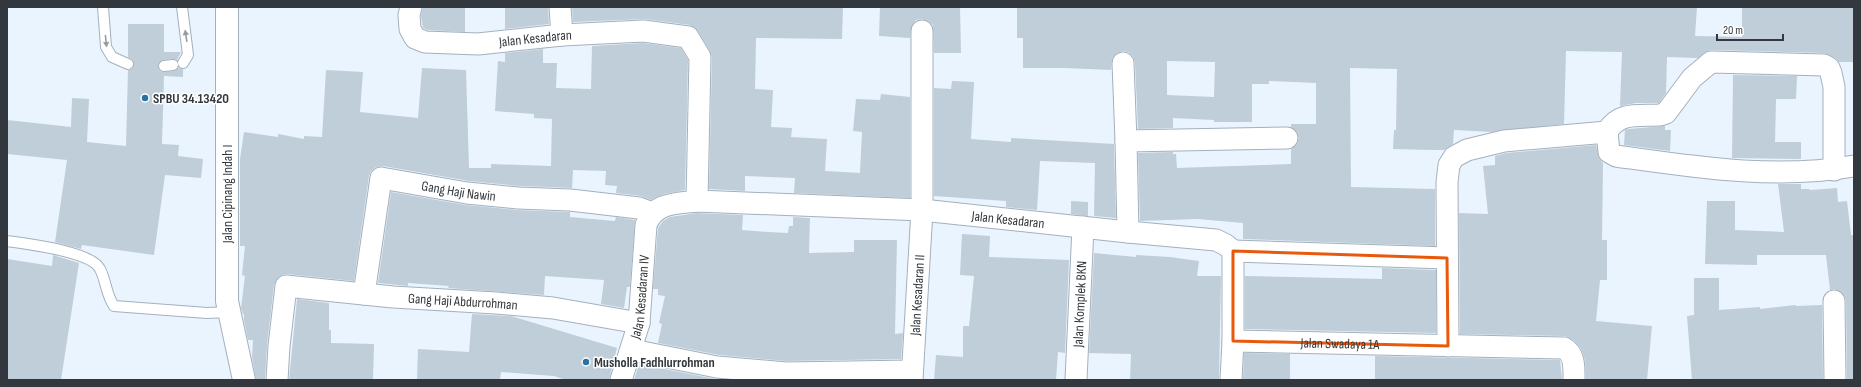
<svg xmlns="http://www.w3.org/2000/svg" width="1861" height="387" viewBox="0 0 1861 387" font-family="'Sofia Sans Condensed',sans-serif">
<rect width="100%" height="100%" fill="#e9f4fe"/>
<!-- building -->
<path fill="#bfced9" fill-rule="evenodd" d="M423,7H465V32L428,30L423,28L421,16Z
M505,7H548L549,24L505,29Z
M572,7H843L842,39L756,38L755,89L773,90L771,127L792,128L791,137L827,139L825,171L860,173L862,132L853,131L856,99L880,100L881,94L910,97V198L794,193L795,178L745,176V191L709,189L712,57L710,51L698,31L690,25L644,19L573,22Z
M880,7H960L961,53H934L933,25L928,21L922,19L916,20L912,25L910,38L879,36Z
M1017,7H1697L1695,36L1742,37V7H1854V62H1839L1835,58L1824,53L1711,50L1704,53L1698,58L1667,57L1666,93L1659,103H1636L1620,106L1622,52L1566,51L1564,124L1492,132L1454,130L1453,144L1444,150H1433L1393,149L1394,130H1396L1397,69L1350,68L1351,187L1435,189V246L1243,239V223L1198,219L1140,221L1138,153L1173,152V154H1176L1177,168L1291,164V149L1297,144L1299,138L1297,132L1291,127V124H1316V83L1269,81V84H1252V122H1214V120L1173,118V128L1138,129L1135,63L1133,56L1128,52L1122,51L1117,53L1112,58L1111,70L1065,68H1023V38H1017ZM1167,61L1215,62L1214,97L1167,95Z
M128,24H164V52H181L177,60L173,59L163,60L158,64L159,70L162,72L174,71L179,68L183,69V77L164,76L162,144L179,145L178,156L203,159L201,178L165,175L154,255L82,245L81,249L55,242L67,160L7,154V120L71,127L72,98L89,99L87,142L126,146L128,70L132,69L134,64L133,60L128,57Z
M642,43L681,48L688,60L685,190L664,194L651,200L641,196L616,193L617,186L605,185L606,171L573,170L572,188L519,186L469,181L383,166L376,167L371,171L369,176L354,281L287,274L282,275L277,279L274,285L267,345L265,380H256L252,357L253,340H248L244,320V314H243L241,308L245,276L242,275L245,246H240V159L244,132L278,137V134L304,139V136L322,137L326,70L363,72L360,112L418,118L422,68L466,70L469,168H491V164L551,166L552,119L534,118V114L495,111L498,61L505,62V53L543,49V63H557L556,88L591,89L592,46Z
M1733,75L1797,76L1796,99H1776L1775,142H1801V159L1732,158Z
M952,81L974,82L971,139L1011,142V138L1114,144L1116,218L1094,216L1095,163L1040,161L1037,210L1006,207V201L934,196V88L951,89Z
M1665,126V130H1671L1670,151L1624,145L1625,130L1628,129Z
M1596,145L1599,158L1603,163L1602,240H1607V280H1600L1596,321L1652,326L1647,380L1586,379L1585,360L1581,349L1575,341L1565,336L1460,334L1459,213L1488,214L1483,166L1495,165V156L1506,153Z
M1778,184H1801V189H1809L1810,190L1837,188L1838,202L1847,201L1851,235H1854V380H1847L1846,300L1844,295L1840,291L1834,289L1830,290L1826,255H1757V265L1705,264L1707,201H1735V230L1784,232Z
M391,192L466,205L517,210L570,212V217L615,221L616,217L635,220L630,287H627L624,308L601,304L604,280L545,276L544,295L448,288L449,286L408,283V286L378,283Z
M1071,201L1088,202V216L1071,214Z
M697,213L743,215L742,230L768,232L788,233L789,226H793V217L810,218L809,253L854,252V240H897L895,334L903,333L901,359L786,361L719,355L658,343L662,324L659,323L665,296L658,295V289H653L658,228L663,221L670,217Z
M962,234L990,236L989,257L1069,260L1065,353L1058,352L1056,380H934L936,355L963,357V326H969L974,276L960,275Z
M1094,253L1136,257V255L1170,257L1199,261L1197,276H1221L1219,380H1130L1131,354L1089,353Z
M53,255L79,263L61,380H7V259L52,266Z
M1382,268L1436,270V333L1245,329V276L1382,279Z
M1694,278H1719V310L1760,307V309L1795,305L1796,306L1822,305L1823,380H1692L1687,316L1694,315Z
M297,299L329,303V330H331V343L374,344L373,380H289Z
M472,314L511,316L617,348L609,380H566L554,376L501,372L500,380H417L418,349L469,352Z
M1244,353L1290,354V380H1243Z
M1375,356L1560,360L1562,379L1375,380Z
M639,364L715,379L728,380H634Z"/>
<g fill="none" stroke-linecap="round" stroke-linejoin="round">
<!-- lane casing -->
<g stroke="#a3b1bd" stroke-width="12">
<path id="lane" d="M103,7L106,47L112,57L128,64
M182,7L188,55L183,63
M164,66L173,65
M7,241C27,244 91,251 100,269C106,280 106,295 114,306L207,313L229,312"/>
</g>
<!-- street casing -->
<g stroke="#a3b1bd" stroke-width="23">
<g id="street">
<path id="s1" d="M411,7L409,15L410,29L415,38L425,42L478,44L562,35L643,31L688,37L700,57L697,201"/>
<path d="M560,7L562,35"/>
<path d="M1123,63L1126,141L1128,232"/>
<path d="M1607,132C1619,111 1639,116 1660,115L1666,113L1692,78L1711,62L1824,65L1829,68L1831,73L1834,87V170"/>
<path d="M1126,141L1287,138"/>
<path d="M1233,251L1447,258"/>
<path id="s2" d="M364,294L381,178L467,193L518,198L570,200L639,208L652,213"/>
<path d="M1834,301L1835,380"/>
<path id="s3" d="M1233,341L1564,348C1575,354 1574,368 1574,380"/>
<path d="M1448,346L1447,182L1449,165L1454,157L1467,150L1504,141L1607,132L1609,152L1616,156C1695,167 1775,180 1854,166"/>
<path d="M632,350L717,367L786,373L912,371"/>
<path id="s4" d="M277,380L279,346L286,286L393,297L496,303L553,308L639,323"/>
<path id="s5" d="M621,380L639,323L646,225C655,202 675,204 697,201L922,210L1128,232L1216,240L1226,245L1233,251V341L1231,380"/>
<path id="s6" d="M912,380L922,210V31"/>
<path id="s7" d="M1076,380L1083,227"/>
</g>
</g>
<!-- secondary casing -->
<g stroke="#a3b1bd" stroke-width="24">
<path id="secondary" d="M227,7V301L244,380"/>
</g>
<!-- lane -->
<use href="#lane" stroke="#fff" stroke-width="10"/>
<!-- street -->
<use href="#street" stroke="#fff" stroke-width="21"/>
<!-- secondary -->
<use href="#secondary" stroke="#fff" stroke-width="22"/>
</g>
<!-- one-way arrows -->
<defs><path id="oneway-solid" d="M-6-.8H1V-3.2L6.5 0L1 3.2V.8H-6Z"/></defs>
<g fill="#989c9e">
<use href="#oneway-solid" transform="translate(186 36) rotate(-99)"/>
<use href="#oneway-solid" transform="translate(106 41) rotate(84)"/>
</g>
<!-- marked area -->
<path fill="none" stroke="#e8590c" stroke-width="3" stroke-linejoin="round" d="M1233,251L1447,258L1448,346L1233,341Z"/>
<!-- markers -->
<g fill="#2773a6" stroke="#fff" stroke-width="1.5">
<circle cx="145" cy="98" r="4"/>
<circle cx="586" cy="362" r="4"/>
</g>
<g text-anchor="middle" stroke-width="3" stroke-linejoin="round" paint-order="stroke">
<!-- street labels -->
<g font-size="14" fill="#32383d" stroke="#fff">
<text dy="5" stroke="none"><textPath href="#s1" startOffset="154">Jalan Kesadaran</textPath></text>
<text dy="5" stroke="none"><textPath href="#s2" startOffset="196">Gang Haji Nawin</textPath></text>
<text transform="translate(227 194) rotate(-90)" y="5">Jalan Cipinang Indah I</text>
<text dy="5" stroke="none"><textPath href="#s5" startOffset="530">Jalan Kesadaran</textPath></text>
<text dy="5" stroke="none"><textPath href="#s6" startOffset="85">Jalan Kesadaran II</textPath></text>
<text dy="5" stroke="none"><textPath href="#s5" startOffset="86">Jalan Kesadaran IV</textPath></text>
<text dy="5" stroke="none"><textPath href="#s4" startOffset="272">Gang Haji Abdurrohman</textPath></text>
<text dy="5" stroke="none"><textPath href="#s7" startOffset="76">Jalan Komplek BKN</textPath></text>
<text dy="5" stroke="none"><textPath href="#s3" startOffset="107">Jalan Swadaya 1A</textPath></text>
</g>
<!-- poi labels -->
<g font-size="14" font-weight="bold" fill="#32383d" stroke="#fff" text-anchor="start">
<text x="153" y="103">SPBU 34.13420</text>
<text x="594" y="367">Musholla Fadhlurrohman</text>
</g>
</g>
<!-- border -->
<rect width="1861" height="387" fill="none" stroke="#32383d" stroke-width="16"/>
<!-- scale -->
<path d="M1717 34v6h66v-6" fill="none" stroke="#32383d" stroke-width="2"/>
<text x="1723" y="34" font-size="12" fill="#32383d" stroke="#ffffff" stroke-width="3" paint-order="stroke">20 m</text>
</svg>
